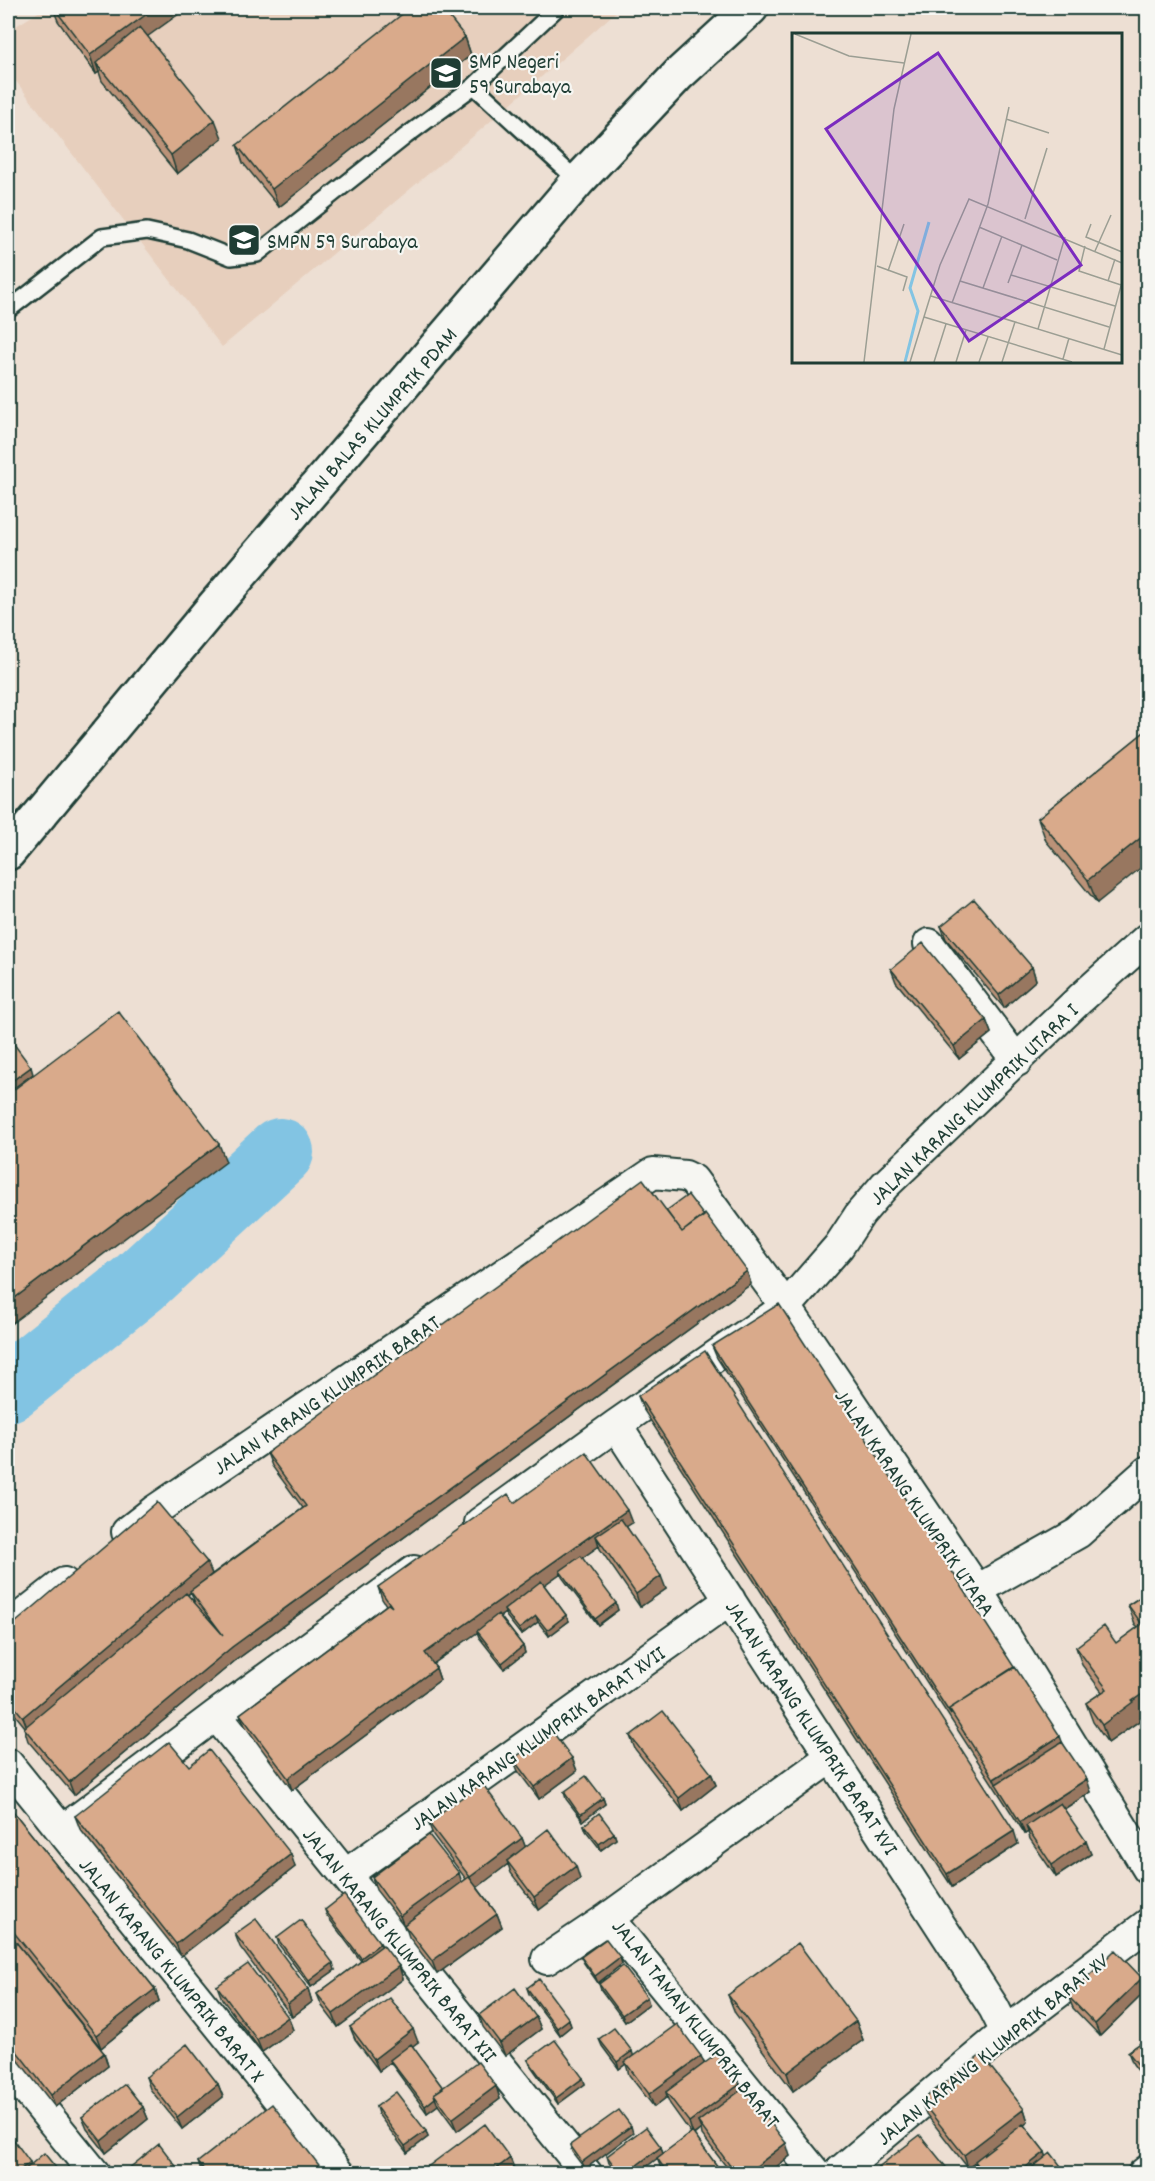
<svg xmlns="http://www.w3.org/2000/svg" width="1155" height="2181" viewBox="0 0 1155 2181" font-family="Dekko,sans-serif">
<rect width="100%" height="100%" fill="#eddfd3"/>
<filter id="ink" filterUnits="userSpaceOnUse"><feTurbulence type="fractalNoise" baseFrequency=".0167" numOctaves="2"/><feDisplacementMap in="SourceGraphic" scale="12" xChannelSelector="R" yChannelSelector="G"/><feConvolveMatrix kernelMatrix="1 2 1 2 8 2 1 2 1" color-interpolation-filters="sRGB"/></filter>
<g filter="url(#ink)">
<!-- built -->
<path fill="#e7cfbd" d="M45,8H613L617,11L477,133L222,347L8,71V31Z"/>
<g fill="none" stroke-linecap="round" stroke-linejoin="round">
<!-- river -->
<path stroke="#82c4e3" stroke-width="68" d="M8,1388L139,1283L280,1152"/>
<!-- service casing -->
<g stroke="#1f3d34" stroke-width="20">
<path id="service" d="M474,86L557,8
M8,310L102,237L147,231L188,240L231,257L257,254L406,136L474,86L578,181"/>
</g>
<!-- minor casing -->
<g stroke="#1f3d34" stroke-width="34">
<path id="minor" d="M929,944L1017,1061
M616,1425L994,2008L1006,2032
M480,1523L616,1425L786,1307L839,1246L860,1214L885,1185L1080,999L1148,938
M127,1532L154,1511L653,1173L685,1176L693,1180L786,1307L977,1590L1148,1869
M977,1590L1078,1533L1148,1471
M8,1627L64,1583
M216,1715L587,2174
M8,1764L339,2174
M62,1831L216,1715L414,1571
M345,1875L730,1600
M608,1918L816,2174
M547,1959L608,1918L831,1757
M8,2067L95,2174
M837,2174L1006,2032L1148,1924
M1143,2174L1148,2170"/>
</g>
<!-- tertiary casing -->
<g stroke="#1f3d34" stroke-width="38">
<path id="tertiary" d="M8,853L213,607L578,181L679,74L751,8"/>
</g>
<!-- service -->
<use href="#service" stroke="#f6f6f2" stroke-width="15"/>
<!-- minor -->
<use href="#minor" stroke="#f6f6f2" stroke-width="30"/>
<!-- tertiary -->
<use href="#tertiary" stroke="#f6f6f2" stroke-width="33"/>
</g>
<!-- wall -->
<path fill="#bb9278" stroke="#1f3d34" stroke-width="1.5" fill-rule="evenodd" d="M53,8H187L147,36L222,138L177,174L102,81L99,72L96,74L58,21Z
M465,37L471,55L279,207L243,163L237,145Z
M1148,729L1097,903L1046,841L1038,818Z
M941,926L1032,967L1036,980L1004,1008L946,939Z
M891,969L986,1020L991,1033L959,1059L896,982Z
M666,1211L747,1271L751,1284L236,1660L74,1795L28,1741L24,1728L25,1727L8,1706V1629L207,1562L212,1574L303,1508L272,1466L267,1453ZM191,1592L195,1603L188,1595Z
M712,1346L1062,1742L1091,1792L1064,1809L1091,1854L1056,1877L1030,1839L1028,1832L1025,1834L717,1358Z
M638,1396L1018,1844L952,1887L643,1409Z
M514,1503L632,1523L626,1526L666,1589L640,1607L600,1549L599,1546L582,1558L618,1610L598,1625L562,1577L561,1573L544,1585L566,1615L569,1621L549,1636L538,1622L521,1635L506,1616L505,1613L500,1616L523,1646L525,1653L504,1669L479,1637L477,1632L433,1664L436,1668L440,1680L292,1790L245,1726L240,1714L386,1605L382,1599L378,1587Z
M1148,1592L1139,1719V1721L1108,1743L1093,1722L1086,1703L1102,1692L1082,1665L1076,1647L1116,1643L1138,1627L1135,1624L1128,1605Z
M630,1736L711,1773L716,1785L683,1811L635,1749Z
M572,1758L577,1771L539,1799L518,1771L513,1759Z
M189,1766L295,1867L181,1956L80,1829L75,1816Z
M564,1792L603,1798L605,1804L583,1821L566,1799Z
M8,1805L155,1989L159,2001L101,2048L8,1932Z
M428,1822L522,1838L525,1847L580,1879L539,1910L511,1873L508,1864L477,1887L497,1914L502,1927L437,1974L409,1937L406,1928L376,1890L372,1877L462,1882L466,1879L433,1835Z
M584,1825L614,1833L616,1839L601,1850L586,1831Z
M325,1910L381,1946L399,1966L403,1979L338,2027L322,2006L317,1994L361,1961L327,1916Z
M8,1932L104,2053L108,2066L55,2107L8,2047Z
M235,1934L308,1989L312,2002L292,2017L240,1947Z
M277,1938L335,1970L311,1987L279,1945Z
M581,1957L622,1964L598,1983L584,1963Z
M599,1984L649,2004L625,2022L601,1990Z
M217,1986L288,2017L293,2030L262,2052L222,1999Z
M527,1988L571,2026L560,2035L529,1994Z
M1146,1991L1100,2036L1073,2008L1068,1996Z
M728,1995L856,2021L863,2040L793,2091L735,2013Z
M479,2015L536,2017L541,2029L505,2056L483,2027Z
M350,2027L418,2042L412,2046L443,2088L496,2086L500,2099L457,2131L438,2105L427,2113L393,2066L391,2062L379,2071L355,2039Z
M1148,2038V2084L1133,2064L1128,2052Z
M599,2039L633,2056L704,2064L740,2084L742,2089L790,2156L767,2174H732L702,2135L701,2129L694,2135L723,2174H663L662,2171L657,2158L637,2174H617L609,2163L607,2156L661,2147L663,2154L691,2133L670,2104L667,2097L654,2107L629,2075L626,2064L619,2069L602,2046Z
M528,2060L583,2078L585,2084L558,2104L531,2066Z
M146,2077L218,2084L223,2097L182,2129L150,2089Z
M921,2101L1024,2109L1028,2122L1024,2125L1045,2152L1046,2157L1067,2174H979L975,2163L968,2168L926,2114Z
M143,2107L148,2119L106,2153L87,2129L82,2117Z
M376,2107L428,2137L407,2153L378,2114Z
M633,2133L585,2169L572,2152L570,2145Z
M198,2162L325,2173L202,2174Z"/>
<!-- shaded-wall -->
<path fill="#987761" stroke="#1f3d34" stroke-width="1.5" d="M155,8H187L101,70L96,63L99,72L96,74L90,55Z
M465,37L471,55L279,207L272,189Z
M215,120L222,138L177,174L171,155Z
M1148,832V862L1097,903L1088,880Z
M1032,967L1036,980L1004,1008L999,995Z
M986,1020L991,1033L959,1059L954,1046Z
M31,1067L33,1074L11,1090L9,1083Z
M219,1144L226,1162L8,1326V1303Z
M747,1271L751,1284L236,1660L74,1795L69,1782L232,1647Z
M627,1510L632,1523L601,1544L596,1536L599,1546L506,1612L504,1610L505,1613L430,1666L425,1653Z
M207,1562L212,1574L28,1730L23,1717Z
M661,1576L666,1589L640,1607L636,1594Z
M616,1603L618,1610L598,1625L595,1619Z
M566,1615L569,1621L549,1636L547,1630Z
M536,1616L538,1622L521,1635L519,1629Z
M523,1646L525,1653L504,1669L502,1663Z
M436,1668L440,1680L292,1790L288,1778Z
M1148,1690V1713L1139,1719V1721L1108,1743L1102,1725L1132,1701Z
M1060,1736L1067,1755L996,1784L994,1779Z
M572,1758L577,1771L539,1799L534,1787Z
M711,1773L716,1785L683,1811L679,1798Z
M1087,1779L1091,1792L1029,1831L1026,1826L1028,1832L1025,1834L1020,1822Z
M603,1798L605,1804L583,1821L580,1815Z
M1014,1831L1018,1844L952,1887L947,1874Z
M614,1833L616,1839L601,1850L599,1844Z
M522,1838L527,1851L507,1861L508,1864L474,1890L470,1877Z
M1086,1841L1091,1854L1056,1877L1052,1865Z
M291,1854L295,1867L181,1956L176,1944Z
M576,1866L580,1879L539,1910L534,1897Z
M459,1873L463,1886L404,1925L405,1929L400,1916Z
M497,1914L502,1927L437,1974L432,1961Z
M380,1943L383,1950L363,1964L361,1958Z
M620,1957L622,1964L598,1983L595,1976Z
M333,1963L335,1970L311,1987L309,1981Z
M399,1966L403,1979L338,2027L333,2014Z
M1142,1978L1146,1991L1100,2036L1095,2024Z
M155,1989L159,2001L101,2048L96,2035Z
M308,1989L312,2002L292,2017L288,2004Z
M647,1997L649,2004L625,2022L622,2015Z
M288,2017L293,2030L262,2052L257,2040Z
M536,2017L541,2029L505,2056L500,2043Z
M569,2019L571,2026L560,2035L557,2028Z
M856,2021L863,2040L793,2091L787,2073Z
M413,2029L418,2042L392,2062L390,2060L391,2062L379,2071L374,2059Z
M632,2051L634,2058L619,2069L617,2062Z
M104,2053L108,2066L55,2107L51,2095Z
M701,2056L706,2068L666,2092L667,2097L654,2107L649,2094Z
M583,2078L585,2084L558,2104L556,2098Z
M218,2084L223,2097L182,2129L177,2117Z
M740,2084L745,2097L698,2122L701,2129L693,2135L689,2122Z
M496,2086L500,2099L457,2131L452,2119Z
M435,2098L438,2105L427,2113L425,2106Z
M143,2107L148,2119L106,2153L101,2141Z
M1024,2109L1028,2122L968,2168L964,2155Z
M631,2126L633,2133L585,2169L582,2162Z
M426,2131L428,2137L407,2153L405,2146Z
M786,2143L790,2156L767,2174H746Z
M661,2147L663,2154L637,2174H625Z
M1045,2152L1049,2165L1038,2174H1017Z
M510,2158L515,2170L510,2174H489Z
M30,2162L34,2174H15Z"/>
<!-- building -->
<path fill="#d9aa8b" stroke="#1f3d34" stroke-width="1.5" d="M54,8H155L90,55Z
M410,8H442L465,37L272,189L237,145Z
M140,27L215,120L171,155L96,63Z
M1148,729V832L1088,880L1038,818Z
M974,899L1032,967L999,995L941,926Z
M923,943L986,1020L954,1046L891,969Z
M118,1011L219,1144L8,1303V1094Z
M8,1036L31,1067L9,1083L8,1082Z
M643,1179L682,1232L705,1214L747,1271L232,1647L69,1782L24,1728L186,1593L223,1635L190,1591L306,1506L267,1453Z
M688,1195L704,1216L682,1232L666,1211Z
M779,1304L1014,1667L949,1709L951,1715L712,1346Z
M705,1351L1014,1831L947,1874L638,1396Z
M586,1452L627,1510L425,1653L436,1668L288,1778L240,1714L388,1604L392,1607L378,1587L508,1494L514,1503Z
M157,1502L207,1562L23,1717L8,1699V1629Z
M621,1519L661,1576L636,1594L596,1536Z
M581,1556L616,1603L595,1619L560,1571Z
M541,1581L566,1615L547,1630L536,1616L519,1629L504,1610Z
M1148,1592V1690L1132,1701L1133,1702L1102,1725L1086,1703L1107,1689L1076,1647L1104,1626L1116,1643L1142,1624L1128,1605Z
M498,1614L523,1646L502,1663L477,1631Z
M1015,1667L1060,1736L994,1779L949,1709Z
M663,1711L711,1773L679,1798L630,1736Z
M552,1731L572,1758L534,1787L513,1759Z
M169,1742L189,1766L209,1750L291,1854L176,1944L75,1816Z
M1062,1742L1087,1779L1020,1822L996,1784Z
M586,1776L603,1798L580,1815L564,1792Z
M482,1783L522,1838L470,1877L428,1822Z
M1060,1803L1086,1841L1052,1865L1026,1826Z
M8,1805L155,1989L96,2035L8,1925Z
M599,1813L614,1833L599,1844L584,1825Z
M548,1829L576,1866L534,1897L507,1861Z
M429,1835L459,1873L400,1916L372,1877Z
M469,1877L497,1914L432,1961L404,1925Z
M344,1895L380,1943L361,1958L325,1910Z
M256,1919L308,1989L288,2004L235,1934Z
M301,1920L333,1963L309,1981L277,1938Z
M8,1932L104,2053L51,2095L8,2040Z
M606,1939L620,1957L595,1976L581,1957Z
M798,1943L856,2021L787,2073L728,1995Z
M383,1945L399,1966L333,2014L317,1994Z
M1115,1950L1142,1978L1095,2024L1068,1996Z
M248,1964L288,2017L257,2040L217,1986Z
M623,1966L647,1997L622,2015L599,1984Z
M539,1979L569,2019L557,2028L527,1988Z
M515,1988L536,2017L500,2043L479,2015Z
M390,1998L413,2029L374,2059L350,2027Z
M677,2024L701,2056L649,2094L625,2062Z
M614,2028L632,2051L617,2062L599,2039Z
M1148,2038V2077L1128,2052Z
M555,2040L583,2078L556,2098L528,2060Z
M187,2044L218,2084L177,2117L146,2077Z
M411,2044L443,2088L434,2094L435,2098L425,2106L390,2060Z
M717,2054L740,2084L689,2122L666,2092Z
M981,2055L1024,2109L964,2155L921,2101Z
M478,2062L496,2086L452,2119L434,2094Z
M125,2084L143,2107L101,2141L82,2117Z
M744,2088L786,2143L746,2174H736L698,2122Z
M396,2092L426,2131L405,2146L376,2107Z
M272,2104L325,2173L207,2174L198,2162Z
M619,2110L631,2126L582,2162L570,2145Z
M485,2124L510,2158L489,2174H418Z
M1023,2124L1045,2152L1017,2174H984L975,2161Z
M646,2127L661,2147L625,2174H620L607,2156Z
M8,2132L30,2162L15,2174H8Z
M692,2132L723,2174H668L657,2158Z
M920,2135L950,2172L948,2174H873L872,2172Z
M159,2144L182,2174H122Z
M44,2153L61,2174H20Z
M1051,2153L1067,2174H1024Z"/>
</g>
<!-- icons -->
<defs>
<g id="school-square" transform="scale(1.725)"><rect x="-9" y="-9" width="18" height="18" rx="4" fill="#1f3d34" stroke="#f6f6f2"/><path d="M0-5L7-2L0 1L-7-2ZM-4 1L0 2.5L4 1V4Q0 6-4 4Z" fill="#fff"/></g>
</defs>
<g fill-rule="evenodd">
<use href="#school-square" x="446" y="73"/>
<use href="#school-square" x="244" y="240"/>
</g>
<g text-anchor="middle" stroke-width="4.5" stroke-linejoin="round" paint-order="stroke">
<!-- poi labels -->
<g font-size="22" fill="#1f3d34" stroke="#f6f6f2" text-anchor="start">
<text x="469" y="68">SMP Negeri<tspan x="469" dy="25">59 Surabaya</tspan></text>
<text x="267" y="248">SMPN 59 Surabaya</text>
</g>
<!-- street labels -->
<g font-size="22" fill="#1f3d34" stroke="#f6f6f2">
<text transform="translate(371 423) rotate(-49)" y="8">JALAN BALAS KLUMPRIK PDAM</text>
<text transform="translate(973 1103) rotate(-44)" y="8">JALAN KARANG KLUMPRIK UTARA I</text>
<text transform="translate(326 1394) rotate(-34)" y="8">JALAN KARANG KLUMPRIK BARAT</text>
<text transform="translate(916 1502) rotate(56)" y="8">JALAN KARANG KLUMPRIK UTARA</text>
<text transform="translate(813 1727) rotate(57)" y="8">JALAN KARANG KLUMPRIK BARAT XVI</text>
<text transform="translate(537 1737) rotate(-35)" y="8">JALAN KARANG KLUMPRIK BARAT XVII</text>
<text transform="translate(401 1944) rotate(51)" y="8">JALAN KARANG KLUMPRIK BARAT XII</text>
<text transform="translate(173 1969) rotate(51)" y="8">JALAN KARANG KLUMPRIK BARAT X</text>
<text transform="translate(697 2023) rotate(52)" y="8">JALAN TAMAN KLUMPRIK BARAT</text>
<text transform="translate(992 2048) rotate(-39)" y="8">JALAN KARANG KLUMPRIK BARAT XV</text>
</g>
</g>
<!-- overview -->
<g transform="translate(792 33)">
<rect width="330" height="330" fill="#eddfd3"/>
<path fill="none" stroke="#82c4e3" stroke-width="3" d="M113,329L126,278L118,255L137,189"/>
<path fill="none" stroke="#9b9e93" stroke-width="1.5" d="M3,1L57,23L112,30M214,86L257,100M233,186L255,115M299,191L294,204L330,219M187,194L265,227M293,213L287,238L329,252M303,218L319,182M85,233L115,244L111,258M96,238L112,191M219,242L323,273M168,248L317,294M316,248L323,226M216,250L230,212M191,255L210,203M139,263L330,322M160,270L196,171L217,74M132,284L280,329M246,296L273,204M312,316L330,249M271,326L277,305M72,329L102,76L119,1M118,329L148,232L177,166L330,230M142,329L154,291M164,329L174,297M187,329L196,304M210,329L223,289"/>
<path fill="#7b2cbf" fill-opacity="0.15" stroke="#7b2cbf" stroke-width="3" d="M146,20L289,232L177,308L34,96Z"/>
<rect width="330" height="330" fill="none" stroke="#1f3d34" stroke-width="3"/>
</g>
<!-- margin -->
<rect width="1155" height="2181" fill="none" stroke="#f6f6f2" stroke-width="30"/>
<rect x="15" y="15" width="1125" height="2151" fill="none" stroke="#1f3d34" stroke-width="2" filter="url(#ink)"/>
</svg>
